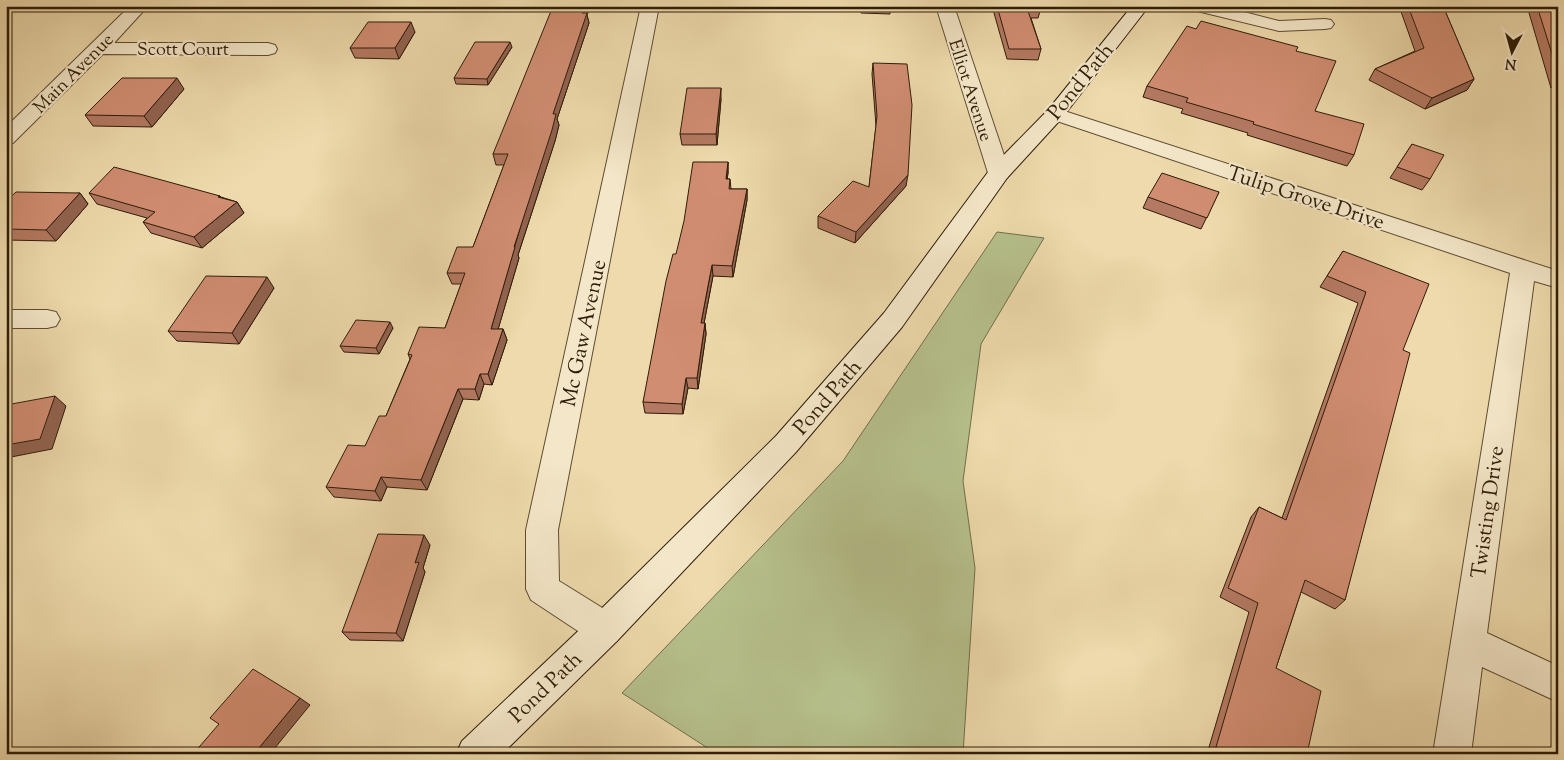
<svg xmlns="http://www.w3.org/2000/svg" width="1564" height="760" viewBox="0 0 1564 760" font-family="'Sorts Mill Goudy',serif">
<rect width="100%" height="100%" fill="#eedaac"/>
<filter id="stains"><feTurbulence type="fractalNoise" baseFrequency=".004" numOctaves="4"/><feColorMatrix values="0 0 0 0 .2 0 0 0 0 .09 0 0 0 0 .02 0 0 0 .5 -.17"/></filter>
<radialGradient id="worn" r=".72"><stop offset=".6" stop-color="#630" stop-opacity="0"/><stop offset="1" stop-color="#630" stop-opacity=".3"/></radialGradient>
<!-- green -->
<path fill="#b6c08c" stroke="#726e4a" d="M997,232L1044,238L981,344L963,481L975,568L963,754H717L622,693L843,461Z"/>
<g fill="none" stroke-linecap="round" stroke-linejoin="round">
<!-- street casing -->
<g stroke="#5e4c31" stroke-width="2">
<path id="street" d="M130,6H148L114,43H268L275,45L277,49L275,53L268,55L103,54L13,143L6,145V127Z
M641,6H659L558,530L559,581L617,617L622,629L617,641L605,645L593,641L531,600L526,589V530Z
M936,6H954L1010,173L1007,178L999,180L991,178L988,173Z
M1191,6H1221L1279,21L1325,19L1331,20L1334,24L1331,28L1325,29L1279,31L1193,10Z
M1055,108L1558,271V288L1534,281L1487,633L1558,666V702L1482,667L1471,754H1433L1510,273L1048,118L1045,114L1048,110Z
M6,310H47L56,312L60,319L56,326L47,328H6Z"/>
</g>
<!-- secondary casing -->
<g stroke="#2e1c08" stroke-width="2">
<path id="secondary" d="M1132,6H1149L1062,118L1007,178L902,327L796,452L617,641L502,754H456L462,741L593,617L776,436L884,313L991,168L1048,110Z"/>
</g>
<!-- street -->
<use href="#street" fill="#f4e7c9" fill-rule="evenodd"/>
<!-- secondary -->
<use href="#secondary" fill="#f4e7c9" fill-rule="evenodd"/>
</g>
<!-- wall -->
<path fill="#b47962" stroke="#2e1c08" d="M860,6H890V14L861,13Z
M992,6H1040L1041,8L1038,18H1031L1041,49L1038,60L1007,59Z
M1399,6H1443L1474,79L1467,90L1425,109L1369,80L1375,69L1415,51Z
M1527,6H1552L1558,12V79L1551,88Z
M587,15L589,23L557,119L559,125L555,141L518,255L519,258L498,329H503L507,340L492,385L484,384L479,400L463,399L427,490L387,487L381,501L334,497L326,487L365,446L386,416L410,359L408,354L445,328L461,284H452L447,273L473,247L504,165H496L493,154Z
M415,32L399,59L355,58L350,48Z
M512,47L488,85L456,84L454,78Z
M1296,51L1315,111L1354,155L1347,166L1247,135L1248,133L1181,113L1183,109L1143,97L1147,86Z
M873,63L906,186L855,243L818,228V216L869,187L876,126L872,74Z
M184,89L152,127L93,126L85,115Z
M721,99L717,145H682L680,134Z
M1412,144L1430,179L1422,190L1390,178Z
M728,162V173L727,179H730L731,189H747V200L733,277L713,276L704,323H705L706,334L698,389L688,388L683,414L645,413L643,402Z
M1219,192L1201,229L1143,208L1148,197Z
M80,193L88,204L56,241L6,240V201Z
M89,193L220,196L221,197L237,202L244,213L202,248L151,233L143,222L147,218L97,204Z
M1343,251L1403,350L1345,600L1335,609L1301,592L1276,668L1307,754H1207L1249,612L1220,597L1251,517L1259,507L1282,518L1358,303L1320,287Z
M274,288L239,344L177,341L168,331Z
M393,328L379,354L344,352L340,346Z
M430,545L423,568L425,572L403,641L350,640L342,632Z"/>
<!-- shaded-wall -->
<path fill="#926350" stroke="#2e1c08" d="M585,6H591L587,15L589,23L557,119L559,125L555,141L518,255L519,258L495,340L491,329L582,13Z
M411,22L415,32L399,59L395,48Z
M510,42L512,47L488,85L487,79Z
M177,78L184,89L152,127L144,116Z
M1474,79L1467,90L1425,109L1432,98Z
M721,88V99L717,145L716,134Z
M728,162V173L726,190V179Z
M908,175L906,186L855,243L856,232Z
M747,189V200L733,277L732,266Z
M80,193L88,204L56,241L46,230Z
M237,202L244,213L202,248L194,237Z
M712,265L713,276L702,334L701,323Z
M267,277L274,288L239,344L232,333Z
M390,322L393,328L379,354L376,348Z
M705,323L706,334L698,389L697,378Z
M503,329L507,340L492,385L488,374Z
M480,374L484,384L479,400L475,389Z
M686,378L688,388L683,414L682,404Z
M458,389L463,399L427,490L421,480Z
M55,396L66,406L52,449L6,458V445Z
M381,477L387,487L381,501L375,491Z
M424,535L430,545L423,568L425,572L403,641L396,633L415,563Z
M300,698L310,705L270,754H254Z"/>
<!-- building -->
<path fill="#d18d72" stroke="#2e1c08" d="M553,6H585L582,13H587L553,114H556L552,130L514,247H515L491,329H503L488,374H480L475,389H458L421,480L381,477L375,491L326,487L348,445L365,446L379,416H386L412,355L408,354L419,327L445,328L465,273H447L457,247H473L508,154H493Z
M997,6H1040L1041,8H1027L1041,49H1009Z
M1408,6H1443L1474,79L1432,98L1375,69L1424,48Z
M1537,6H1552L1558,12V73Z
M1201,21L1298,47L1296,51L1336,61L1315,111L1364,124L1354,155L1253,124L1254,122L1186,102L1188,98L1147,86L1187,26L1196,29Z
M368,22H411L395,48H350Z
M475,42H510L487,79L454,78Z
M873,63L907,64L912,105L908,175L856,232L818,216L853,181L869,187L877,116Z
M122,78H177L144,116L85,115Z
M687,88H721L716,134H680Z
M1412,144L1444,155L1430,179L1397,167Z
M693,162H728L726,179H730L729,189H747L732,266L712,265L701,323H705L697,378H686L682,404L643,402L666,281L673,254H676L684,221Z
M114,167L220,196L218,197L237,202L194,237L143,222L155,212L89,193Z
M1162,173L1219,192L1207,218L1148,197Z
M16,192L80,193L46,230L6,229V201Z
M1343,251L1429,284L1403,350L1410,353L1345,600L1305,580L1276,668L1321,691L1307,754H1214L1258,603L1228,588L1259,507L1286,520L1366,292L1327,276Z
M206,276L267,277L232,333L168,331Z
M356,320L390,322L376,348L340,346Z
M55,396L40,439L6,445V405Z
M378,534L424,535L415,563L419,562L396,633L342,632Z
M253,669L300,698L254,754H193L219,724L210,718Z"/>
<g text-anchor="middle" stroke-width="4.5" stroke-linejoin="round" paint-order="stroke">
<!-- far-street labels -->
<g font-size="18" fill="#2e1c08" stroke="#f4e7c9">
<text x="183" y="55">Scott Court</text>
<text transform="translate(73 73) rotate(-45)" y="6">Main Avenue</text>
<text transform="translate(971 90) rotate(72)" y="6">Elliot Avenue</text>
</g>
<!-- street labels -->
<g font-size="21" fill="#2e1c08" stroke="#f4e7c9">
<text transform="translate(1080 81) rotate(-51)" y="7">Pond Path</text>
<text transform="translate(1306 197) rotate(18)" y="7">Tulip Grove Drive</text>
<text transform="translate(583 333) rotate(-78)" y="7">Mc Gaw Avenue</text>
<text transform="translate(827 397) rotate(-49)" y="7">Pond Path</text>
<text transform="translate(1487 512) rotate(-82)" y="7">Twisting Drive</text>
<text transform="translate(545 687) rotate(-44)" y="7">Pond Path</text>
</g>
</g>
<!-- margin -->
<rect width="1564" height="760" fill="none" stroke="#eedaac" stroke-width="25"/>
<rect x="8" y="8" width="1549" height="745" fill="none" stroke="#2e1c08" stroke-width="2.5"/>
<rect x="12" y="12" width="1539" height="735" fill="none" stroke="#2e1c08"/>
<!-- north arrow -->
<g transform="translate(1512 52) rotate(186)" stroke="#f4e7c9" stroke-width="4" paint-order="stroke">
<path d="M0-4L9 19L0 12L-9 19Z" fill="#2e1c08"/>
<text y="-8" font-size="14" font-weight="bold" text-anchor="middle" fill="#2e1c08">N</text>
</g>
<rect width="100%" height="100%" filter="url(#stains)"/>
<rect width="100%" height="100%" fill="url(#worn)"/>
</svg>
